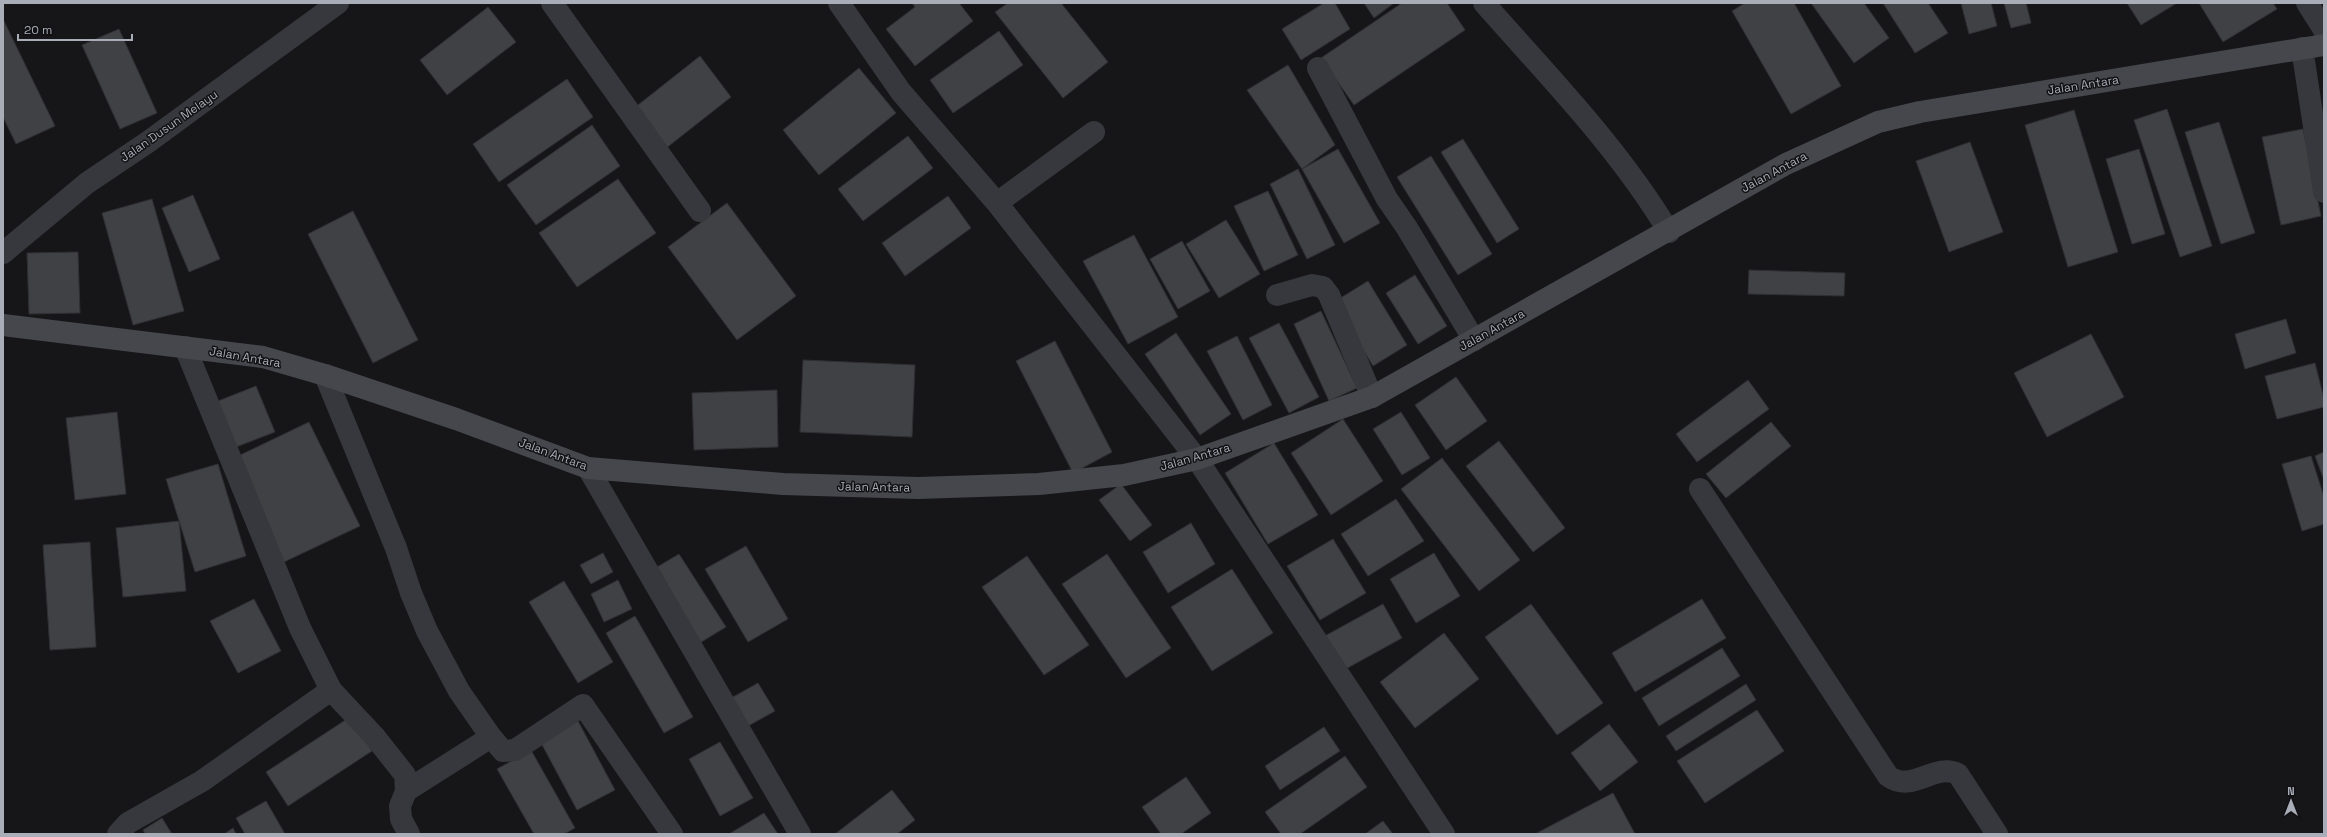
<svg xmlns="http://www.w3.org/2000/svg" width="2327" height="837" viewBox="0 0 2327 837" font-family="'Space Grotesk',sans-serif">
<rect width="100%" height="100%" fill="#161618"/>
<!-- building -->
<path fill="#404145" stroke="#303034" d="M912,3H959L973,21L915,66L886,29L915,7Z
M1008,3H1061L1108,62L1063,98L995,12Z
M1324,3H1335L1350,29L1301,60L1282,29Z
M1364,3H1394L1374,18Z
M1402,3H1447L1465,30L1354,105L1321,58Z
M1745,3H1794L1841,86L1791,114L1732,11Z
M1811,3H1864L1889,38L1854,63Z
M1883,3H1928L1948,33L1915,53Z
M1961,3H1991L1997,26L1969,34Z
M2004,3H2026L2031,23L2011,28Z
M2127,3H2177L2141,25Z
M2199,3H2273L2277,9L2223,42Z
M488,7L516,42L447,95L420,60Z
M3,19L55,126L16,144L3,117Z
M119,29L157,113L120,129L82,45Z
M999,31L1023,65L953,113L930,80Z
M700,56L731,97L665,149L633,109Z
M1288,65L1335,145L1302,169L1247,90Z
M859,68L896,113L819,175L783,130Z
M567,79L593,117L499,182L473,144Z
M2167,109L2212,246L2180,257L2134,120Z
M2074,110L2118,252L2068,267L2025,125Z
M2219,122L2255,233L2221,244L2185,132Z
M592,125L620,166L536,225L507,185Z
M2303,129L2321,216L2281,225L2262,137Z
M908,136L933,168L863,221L838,189Z
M1463,139L1519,229L1497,243L1441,152Z
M1970,142L2003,232L1949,252L1916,161Z
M1338,149L1380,223L1344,243L1302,169Z
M2139,149L2165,234L2132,244L2106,159Z
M1431,156L1492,254L1458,275L1397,177Z
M1298,169L1335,245L1307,259L1270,184Z
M618,179L656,233L577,287L539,233Z
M1268,191L1298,255L1264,271L1234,206Z
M193,195L220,259L189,272L162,208Z
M948,196L971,228L905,276L882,243Z
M152,199L184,311L133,325L102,213Z
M727,203L796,296L737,340L668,247Z
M353,211L418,340L373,363L308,234Z
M1226,220L1260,274L1219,298L1186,244Z
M1134,235L1178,317L1128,344L1083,261Z
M1182,241L1210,291L1178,309L1150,259Z
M78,252L80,313L29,314L27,253Z
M1749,270L1845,273L1844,296L1748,294Z
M1415,275L1447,326L1418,344L1386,293Z
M1368,281L1407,345L1373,366L1334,302Z
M1321,311L1357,388L1329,401L1294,324Z
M2286,319L2296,353L2245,369L2235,334Z
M1279,323L1319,397L1289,413L1249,338Z
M1176,333L1231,414L1200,435L1145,354Z
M2091,334L2124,397L2047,437L2014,373Z
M1237,336L1272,405L1243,420L1207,351Z
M1055,341L1112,452L1073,473L1016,361Z
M803,360L915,365L912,437L800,432Z
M2315,363L2324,399V407L2277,419L2265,376Z
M1456,377L1487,421L1446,450L1415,405Z
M1748,380L1769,409L1697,462L1676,434Z
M256,386L275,432L231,449L213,403Z
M777,390L778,447L694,450L692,393Z
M117,412L126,494L75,500L66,418Z
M1401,412L1430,458L1402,475L1373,429Z
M1343,419L1383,481L1331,515L1291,453Z
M309,422L360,526L284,562L234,458Z
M1771,422L1791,446L1726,498L1706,474Z
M1499,441L1565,528L1533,552L1466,466Z
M1274,443L1318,515L1268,544L1225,473Z
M2324,452V480L2315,456Z
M2311,456L2324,497V524L2302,531L2282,464Z
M1442,458L1520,560L1479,591L1401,489Z
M218,464L246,556L195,572L166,479Z
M1121,484L1152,525L1130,541L1099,500Z
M1396,499L1424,541L1368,576L1341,534Z
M179,521L186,591L123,597L116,528Z
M1191,523L1215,564L1168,593L1143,552Z
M1333,539L1366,593L1320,620L1287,566Z
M90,542L96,647L50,650L43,545Z
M746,546L788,619L748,642L705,569Z
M603,553L613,572L591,584L580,565Z
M1434,553L1460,596L1416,623L1390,579Z
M679,554L726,627L698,644L652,570Z
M1107,554L1171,648L1126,678L1062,584Z
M1027,556L1089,645L1044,675L982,587Z
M1232,569L1273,633L1212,671L1171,607Z
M618,580L632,609L604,622L591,594Z
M564,581L613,662L578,683L529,602Z
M254,599L281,651L238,673L210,621Z
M1702,599L1726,638L1635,692L1612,653Z
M1383,604L1402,638L1342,671L1323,637Z
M1531,604L1603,703L1557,735L1485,637Z
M635,616L693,717L664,733L606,633Z
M1444,633L1479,679L1415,728L1380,682Z
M1722,648L1740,676L1659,726L1642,698Z
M758,683L775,711L741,730L724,702Z
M1746,684L1756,700L1676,751L1666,736Z
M1757,710L1784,751L1705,803L1677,761Z
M350,717L372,751L288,806L266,772Z
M578,721L615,790L577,810L540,741Z
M1609,724L1638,762L1600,791L1571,753Z
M1324,727L1340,751L1280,790L1265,766Z
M720,742L753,798L720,816L689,759Z
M531,750L575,828L564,834H534L497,769Z
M1345,756L1367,787L1300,834H1281L1265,812Z
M1186,777L1211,813L1181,834H1161L1142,807Z
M892,790L915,820L897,834H835Z
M1613,793L1635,834H1535Z
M266,801L285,834H245L236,818Z
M764,813L778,834H729Z
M162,818L172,834H145L143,830Z
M1383,821L1393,834H1365Z
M233,828L236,834H224Z"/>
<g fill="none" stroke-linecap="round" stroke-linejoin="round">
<!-- lane -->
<path stroke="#37383d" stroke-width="22" d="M1277,295L1312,285L1323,287L1329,295L1372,397
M1700,489L1888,776C1912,794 1935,762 1958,774L1997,834"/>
<!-- street -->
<path stroke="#37383d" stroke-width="22" d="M552,3L700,211
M839,3L901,92L997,203L1197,459L1444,834
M1484,3C1549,77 1618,147 1669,232
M2307,3L2324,30
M2302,48L2324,192
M1318,68L1387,199L1407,228L1474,340
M997,203L1094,132
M3,253L87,183L148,142L338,3
M325,375L396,548L411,593L427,631L459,691L491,737L406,791
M588,468L800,834
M331,690L375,737L405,775L406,791L400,806L401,819L409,834
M491,737L503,751L515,750L583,705L672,834
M118,834L128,823L202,781L331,690L300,628L185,347"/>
<!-- secondary -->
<path stroke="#45474d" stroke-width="22" d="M3,325L263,357L325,375L456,419L588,468L783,484L918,488L1039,484L1124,475L1197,459L1372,397L1786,164L1878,122L1920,112L2324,45"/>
</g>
<g text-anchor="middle" stroke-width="3" stroke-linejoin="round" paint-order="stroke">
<!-- street labels -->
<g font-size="12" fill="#a8adb8" stroke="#111113">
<text transform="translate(2083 85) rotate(-9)" y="4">Jalan Antara</text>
<text transform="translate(169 126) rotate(-35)" y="4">Jalan Dusun Melayu</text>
<text transform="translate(1774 172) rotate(-28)" y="4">Jalan Antara</text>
<text transform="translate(1492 330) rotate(-29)" y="4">Jalan Antara</text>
<text transform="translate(245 357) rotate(10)" y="4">Jalan Antara</text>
<text transform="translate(553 454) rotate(20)" y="4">Jalan Antara</text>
<text transform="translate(1195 457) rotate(-16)" y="4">Jalan Antara</text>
<text transform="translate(874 487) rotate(1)" y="4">Jalan Antara</text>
</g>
</g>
<!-- border -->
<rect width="2327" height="837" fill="none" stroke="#a8adb8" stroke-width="8"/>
<!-- north arrow -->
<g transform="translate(2291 801)" stroke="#111113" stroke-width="3" paint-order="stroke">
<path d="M0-3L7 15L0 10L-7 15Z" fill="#a8adb8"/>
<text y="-6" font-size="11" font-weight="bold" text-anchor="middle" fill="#a8adb8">N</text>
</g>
<!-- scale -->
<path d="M18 34v6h114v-6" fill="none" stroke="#a8adb8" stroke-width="2"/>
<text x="24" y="34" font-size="12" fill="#a8adb8" stroke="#111113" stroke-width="3" paint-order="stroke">20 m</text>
</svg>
